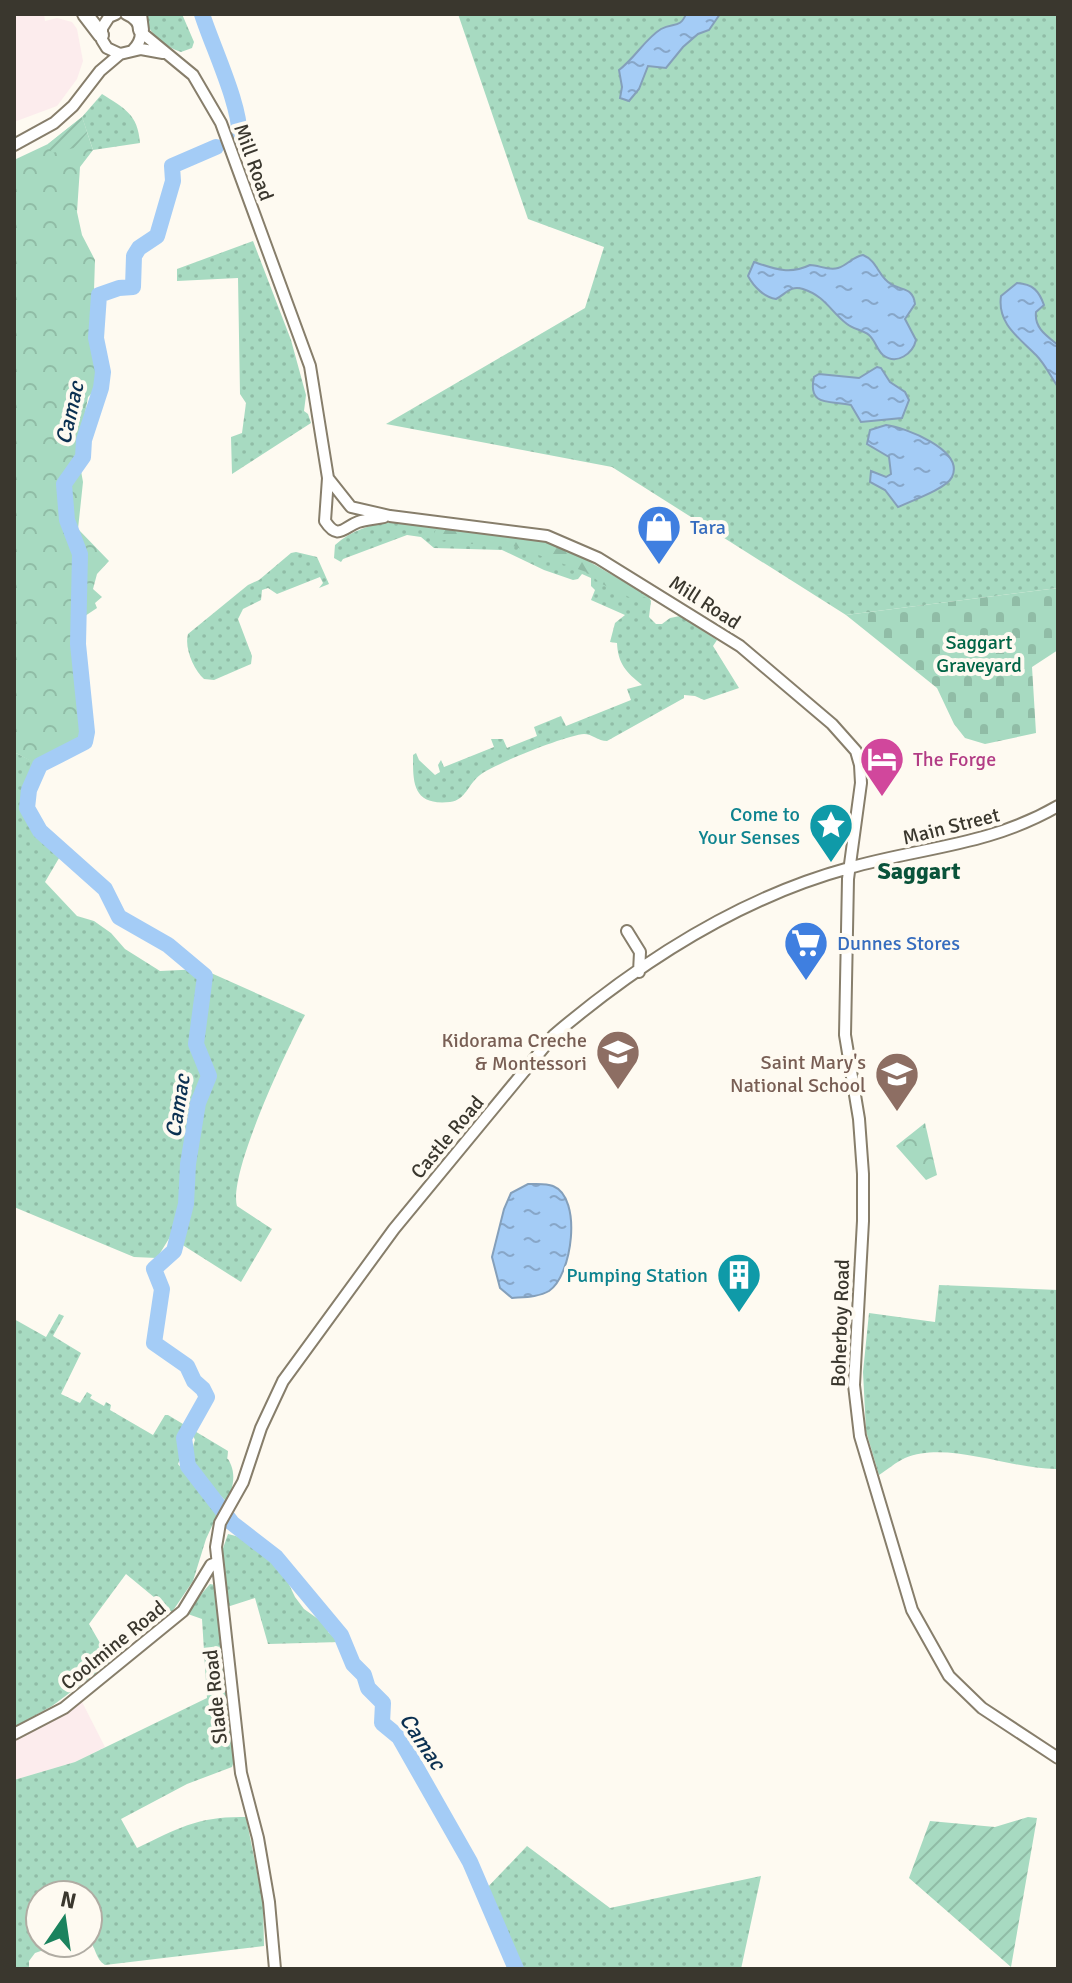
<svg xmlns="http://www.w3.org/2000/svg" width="1072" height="1983" viewBox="0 0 1072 1983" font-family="Signika,sans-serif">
<defs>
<pattern id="grass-dots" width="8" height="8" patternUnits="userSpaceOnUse" patternTransform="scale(2)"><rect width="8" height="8" fill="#a7dac1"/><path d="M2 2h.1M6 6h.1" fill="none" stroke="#90bca6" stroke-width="1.8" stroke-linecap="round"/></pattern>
<pattern id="forest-firs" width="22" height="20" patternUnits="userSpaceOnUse" patternTransform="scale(2)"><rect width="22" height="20" fill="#a7dac1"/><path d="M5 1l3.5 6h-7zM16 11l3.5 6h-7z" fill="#90bca6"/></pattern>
<pattern id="cemetery-stones" width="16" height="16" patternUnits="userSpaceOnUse" patternTransform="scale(2)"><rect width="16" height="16" fill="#a7dac1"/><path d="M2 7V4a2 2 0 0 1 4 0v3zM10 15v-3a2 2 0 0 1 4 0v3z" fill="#90bca6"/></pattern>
<pattern id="park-crowns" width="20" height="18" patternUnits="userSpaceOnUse" patternTransform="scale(2)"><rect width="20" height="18" fill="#a7dac1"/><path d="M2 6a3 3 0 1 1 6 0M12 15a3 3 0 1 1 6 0" fill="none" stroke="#90bca6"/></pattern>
<pattern id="garden-furrows" width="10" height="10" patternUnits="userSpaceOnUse" patternTransform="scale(2)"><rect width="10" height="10" fill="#a7dac1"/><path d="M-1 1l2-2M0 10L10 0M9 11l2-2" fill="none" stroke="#90bca6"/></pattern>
<pattern id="water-ripples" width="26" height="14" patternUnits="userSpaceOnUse" patternTransform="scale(2)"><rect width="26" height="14" fill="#a4ccf6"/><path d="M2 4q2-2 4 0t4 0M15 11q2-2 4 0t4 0" fill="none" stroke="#87a6c8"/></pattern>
</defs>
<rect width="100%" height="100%" fill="#fefaf1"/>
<!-- commercial -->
<path fill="#fceced" d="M28,14H44L45,21L57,18L72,22L77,29L83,61L77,79L57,106L14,122V17Z
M81,1700L105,1747L75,1762L14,1780V1738L47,1723Z"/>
<!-- grass -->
<path fill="url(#grass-dots)" d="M144,14H182L194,42L192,48L181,52C164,46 147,33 144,14Z
M458,14H1058V588L846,615L612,467L386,424L585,308L604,247L528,219Z
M102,94C124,108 138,114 140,143L93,150L82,117Z
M253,241L291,340L306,395L304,411L308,414L311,423L232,474L231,437L242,433L246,403L240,394L238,278L177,281V269Z
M393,522L546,542L648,595L651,601L649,617L656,624H662L670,618L680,616L717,640L713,646L739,688L704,700L695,696L684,695V698L607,741C598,741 592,734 584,734C567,735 494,764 480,775C468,784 466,800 450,802C412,806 413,782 413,755L416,753L419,760L435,775L440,772L438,765L441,760L444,767L494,747L491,739H503L507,748L537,736L534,727L561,716L566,726L631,700L627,689L642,685C626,672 618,664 617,643L610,642L615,623L625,615L591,600L595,590L591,586V578L582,574L578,579L573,580L544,570L502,550L434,548L421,537L407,535L343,559L341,562L334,558L335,545C352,530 371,524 393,522Z
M296,552L317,557L329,584L319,588L323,583L320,577L277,594L268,588L262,590L261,600L243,609L238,619L252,656L251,664L214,680L204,679C194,670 184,648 188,634L248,585L259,580L291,553Z
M14,752L40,765L29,802L62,853L45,882L77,916L94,921L111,933L125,949L160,971L202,969L305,1015C287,1049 228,1173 237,1206L272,1229L241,1282L170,1237L157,1258L134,1257L14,1207Z
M939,1285L1058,1290V1469C1011,1470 949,1440 905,1458C896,1462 887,1470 879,1475L866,1431L863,1372L869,1313L935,1322Z
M59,1314L64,1316L53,1336L81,1353L61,1394L80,1403L87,1392L92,1395L90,1398L104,1406L106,1402L111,1405L110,1410L153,1435L165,1415H168L228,1451C227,1466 226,1452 231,1465C236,1477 232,1490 227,1502C211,1486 185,1464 195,1440L192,1433L187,1431L179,1445L182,1455L178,1464L218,1513L206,1539L193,1581L172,1612L126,1574L89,1624L111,1662L52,1706L14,1727V1319L46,1337Z
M228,1534L255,1541L285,1576L295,1597L304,1609L328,1626V1632L340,1642L268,1644L255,1598L227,1607L222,1551Z
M210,1584L215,1585L235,1758L232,1767L187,1784L121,1819L137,1848C179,1828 198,1816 246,1817L263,1902L264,1946L105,1965C95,1959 96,1946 88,1939V1895H40V1943H64L35,1953L29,1961V1968L14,1969V1780L75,1762L207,1698L202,1619L185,1613Z
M527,1846L610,1908L761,1876L741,1969H518L484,1891Z"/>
<!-- forest -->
<path fill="url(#forest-firs)" d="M437,527L525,537L566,548L650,597L631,598L600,583L589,573L507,544H450L445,540L436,542L434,534Z"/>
<!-- cemetery -->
<path fill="url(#cemetery-stones)" d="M1058,588V650L1032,667L1036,733L985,744L965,738L954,724L937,688L846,615Z"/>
<!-- park -->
<path fill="url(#park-crowns)" d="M82,117L93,150L80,167L77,212L82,235L95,260L93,321L100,385L88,397L78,454L83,482L78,529L109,561L97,574L93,589L102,597L95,603L97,608L82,618L80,646L92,743L40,766L14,752V160L48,144Z
M925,1123L937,1175L926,1180L896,1146Z"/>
<!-- garden -->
<path fill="url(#garden-furrows)" d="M82,117L87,133L74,148L52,153L48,144Z
M1028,1817L1037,1818L1011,1967L909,1878L930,1821L995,1827Z"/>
<!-- water -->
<path fill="url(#water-ripples)" stroke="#849fba" stroke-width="2" d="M686,14H720L709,30L698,34L683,47L666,68L648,66L639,89L629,101L620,98L622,87L619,70C635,58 645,39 661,29C673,22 680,29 686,14Z
M863,255C878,261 878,277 891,284C902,291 913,287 915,304L905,319L916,340C913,353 897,366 883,355C877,350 875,340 869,335C863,330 853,329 847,324C831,312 825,296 803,289C790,285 786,294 776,299C764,297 754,287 748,276L754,262C775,269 789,275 810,265C819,265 828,271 838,268C848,265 852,257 863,255Z
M1017,283C1033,284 1039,291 1044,305L1036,312C1034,328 1047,336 1058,345V387C1051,377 1045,364 1036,355C1018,337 997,323 1001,296Z
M877,367L881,368L890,382L905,392L909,400L902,418L861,422L851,405C832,400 807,408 814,377L819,374L859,378Z
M886,425C904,427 965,450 952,477C946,489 911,501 898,507L885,490L870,482L871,471L886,477L891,474L889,457L867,444L870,430Z
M528,1184C535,1184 546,1183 553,1186C583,1198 572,1276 549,1291C539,1297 524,1297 512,1298L500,1288L492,1257L504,1209L511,1193Z"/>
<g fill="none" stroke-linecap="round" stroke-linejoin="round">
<!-- river -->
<path stroke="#a4ccf6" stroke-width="16" d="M202,14C212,46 243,110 239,139
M216,147L172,166L173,181L157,236L139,248L134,256L133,287L119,288L99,295L96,338L103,372L101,388L84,440L83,457L64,484L67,520L80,554L78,644L87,732L85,742L40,765L29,790L27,808L40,831L105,889L119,917L168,945L205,976L196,1044L209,1076L198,1103L188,1164L186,1204L174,1251L154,1269L162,1289L154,1343L187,1366L194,1381L203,1389L207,1397L184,1438L188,1466L232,1523L276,1557L341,1635L353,1664L364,1675L368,1688L383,1703L382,1723L399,1737L470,1862L516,1969"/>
<!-- secondary casing -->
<g stroke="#877e6b" stroke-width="14">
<path id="secondary" d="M116,14L109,17L102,28V40L107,48L120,54L141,49L163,53
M126,14C142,21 146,37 133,50
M142,33L193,75L221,123L310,366L328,478L325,521C338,541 344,527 358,522C366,519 375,519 384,517
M14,145L54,123L73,106L100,71L120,54
M328,478L351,507L390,516L547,536L598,558L740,646L832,724L856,751L860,765L861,783L848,879L845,1035L859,1119L863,1174V1221L854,1385L860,1436L912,1610L949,1676L982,1708L1058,1758
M627,931L640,952L639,972
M14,1734L64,1708L183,1611L211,1565L216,1563
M275,1969L269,1902L258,1838L241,1773L216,1547L220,1523L243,1482L261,1428L283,1381L394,1229L554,1035C640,962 739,898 849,868C922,847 989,846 1058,806"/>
</g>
<!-- highway casing -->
<g stroke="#877e6b" stroke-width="18">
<path id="highway" d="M85,14L101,35
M139,14L141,30"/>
</g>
<!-- secondary -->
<use href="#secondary" stroke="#fff" stroke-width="10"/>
<!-- highway -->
<use href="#highway" stroke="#fff" stroke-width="14"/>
</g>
<!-- icons -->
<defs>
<g id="shop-pin" transform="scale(2.3)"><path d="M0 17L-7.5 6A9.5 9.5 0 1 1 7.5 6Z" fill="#3f7fe0" stroke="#fefaf1"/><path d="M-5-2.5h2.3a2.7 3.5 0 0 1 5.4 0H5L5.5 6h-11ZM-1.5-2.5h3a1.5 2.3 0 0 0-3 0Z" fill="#fff"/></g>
<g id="hotel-pin" transform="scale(2.3)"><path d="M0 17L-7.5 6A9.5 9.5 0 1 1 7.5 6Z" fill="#d1479c" stroke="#fefaf1"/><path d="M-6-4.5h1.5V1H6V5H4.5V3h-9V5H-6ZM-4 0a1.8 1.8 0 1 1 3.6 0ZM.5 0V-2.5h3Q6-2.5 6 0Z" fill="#fff"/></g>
<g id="sight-pin" transform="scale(2.3)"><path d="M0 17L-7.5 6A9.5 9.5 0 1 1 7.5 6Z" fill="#0f9aa8" stroke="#fefaf1"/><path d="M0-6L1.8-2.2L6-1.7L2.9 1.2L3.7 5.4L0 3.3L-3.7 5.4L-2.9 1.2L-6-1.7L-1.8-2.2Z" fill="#fff"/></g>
<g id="supermarket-pin" transform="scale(2.3)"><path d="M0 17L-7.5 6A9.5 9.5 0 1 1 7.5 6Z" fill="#3f7fe0" stroke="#fefaf1"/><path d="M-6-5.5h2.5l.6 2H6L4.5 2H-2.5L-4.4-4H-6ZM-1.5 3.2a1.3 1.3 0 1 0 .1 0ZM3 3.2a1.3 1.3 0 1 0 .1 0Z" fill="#fff"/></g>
<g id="school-pin" transform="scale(2.3)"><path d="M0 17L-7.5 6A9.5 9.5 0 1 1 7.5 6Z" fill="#8d6e63" stroke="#fefaf1"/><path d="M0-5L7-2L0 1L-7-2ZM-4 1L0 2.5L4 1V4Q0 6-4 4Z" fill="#fff"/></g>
<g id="building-pin" transform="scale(2.3)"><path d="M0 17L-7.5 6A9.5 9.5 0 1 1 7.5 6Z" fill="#0f9aa8" stroke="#fefaf1"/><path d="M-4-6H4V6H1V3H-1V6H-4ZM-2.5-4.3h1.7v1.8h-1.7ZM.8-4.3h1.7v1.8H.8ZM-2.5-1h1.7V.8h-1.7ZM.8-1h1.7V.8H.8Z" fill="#fff"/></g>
</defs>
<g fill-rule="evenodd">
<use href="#shop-pin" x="659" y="527"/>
<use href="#hotel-pin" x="882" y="759"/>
<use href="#sight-pin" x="831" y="825"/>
<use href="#supermarket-pin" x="806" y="943"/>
<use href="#school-pin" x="618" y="1052"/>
<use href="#school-pin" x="897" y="1074"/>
<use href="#building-pin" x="739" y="1275"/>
</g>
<g text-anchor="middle" stroke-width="8" stroke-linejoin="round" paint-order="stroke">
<!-- street labels -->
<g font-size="20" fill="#3a372e" stroke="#fefaf1">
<text transform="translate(254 162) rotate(70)" y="7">Mill Road</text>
<text transform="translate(705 602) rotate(33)" y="7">Mill Road</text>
<text transform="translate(951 826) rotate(-14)" y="7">Main Street</text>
<text transform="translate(447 1137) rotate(-50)" y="7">Castle Road</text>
<text transform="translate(840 1323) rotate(-88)" y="7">Boherboy Road</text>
<text transform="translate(113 1645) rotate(-39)" y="7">Coolmine Road</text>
<text transform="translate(215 1697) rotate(-96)" y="7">Slade Road</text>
</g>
<!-- shop labels -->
<g font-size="20" fill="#366cbe" stroke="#fefaf1" text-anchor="start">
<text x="690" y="534">Tara</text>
<text x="837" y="950">Dunnes Stores</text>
</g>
<!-- park labels -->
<g font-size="20" fill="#006546" stroke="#fefaf1">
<text x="979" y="649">Saggart<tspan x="979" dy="23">Graveyard</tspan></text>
</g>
<!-- hotel labels -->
<g font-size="20" fill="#b23c85" stroke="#fefaf1" text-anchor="start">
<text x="913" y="766">The Forge</text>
</g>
<!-- culture labels -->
<g font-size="20" fill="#0d838f" stroke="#fefaf1" text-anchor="end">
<text x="800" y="821">Come to<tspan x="800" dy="23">Your Senses</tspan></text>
<text x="708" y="1282">Pumping Station</text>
</g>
<!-- education labels -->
<g font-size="20" fill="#785e54" stroke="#fefaf1" text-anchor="end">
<text x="587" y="1047">Kidorama Creche<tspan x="587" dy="23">&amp; Montessori</tspan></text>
<text x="866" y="1069">Saint Mary's<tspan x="866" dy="23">National School</tspan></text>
</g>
<!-- water labels -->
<g font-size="22" font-style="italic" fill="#0b3051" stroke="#fefaf1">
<text transform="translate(69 413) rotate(-77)" y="8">Camac</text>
<text transform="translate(177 1106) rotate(-81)" y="8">Camac</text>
<text transform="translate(423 1741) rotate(56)" y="8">Camac</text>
</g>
<!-- quarter labels -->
<g font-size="24" font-weight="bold" fill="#0a533a" stroke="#fefaf1">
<text x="919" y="879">Saggart</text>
</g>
</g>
<!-- border -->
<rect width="1072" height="1983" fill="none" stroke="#3a372e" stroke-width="32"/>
<!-- north arrow -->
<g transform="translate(64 1919) rotate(13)"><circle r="38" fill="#fefaf1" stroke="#b0aca3" stroke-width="2"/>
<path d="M0-6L14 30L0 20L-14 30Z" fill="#1b835e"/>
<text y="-12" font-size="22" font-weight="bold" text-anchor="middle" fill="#3a372e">N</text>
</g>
</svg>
